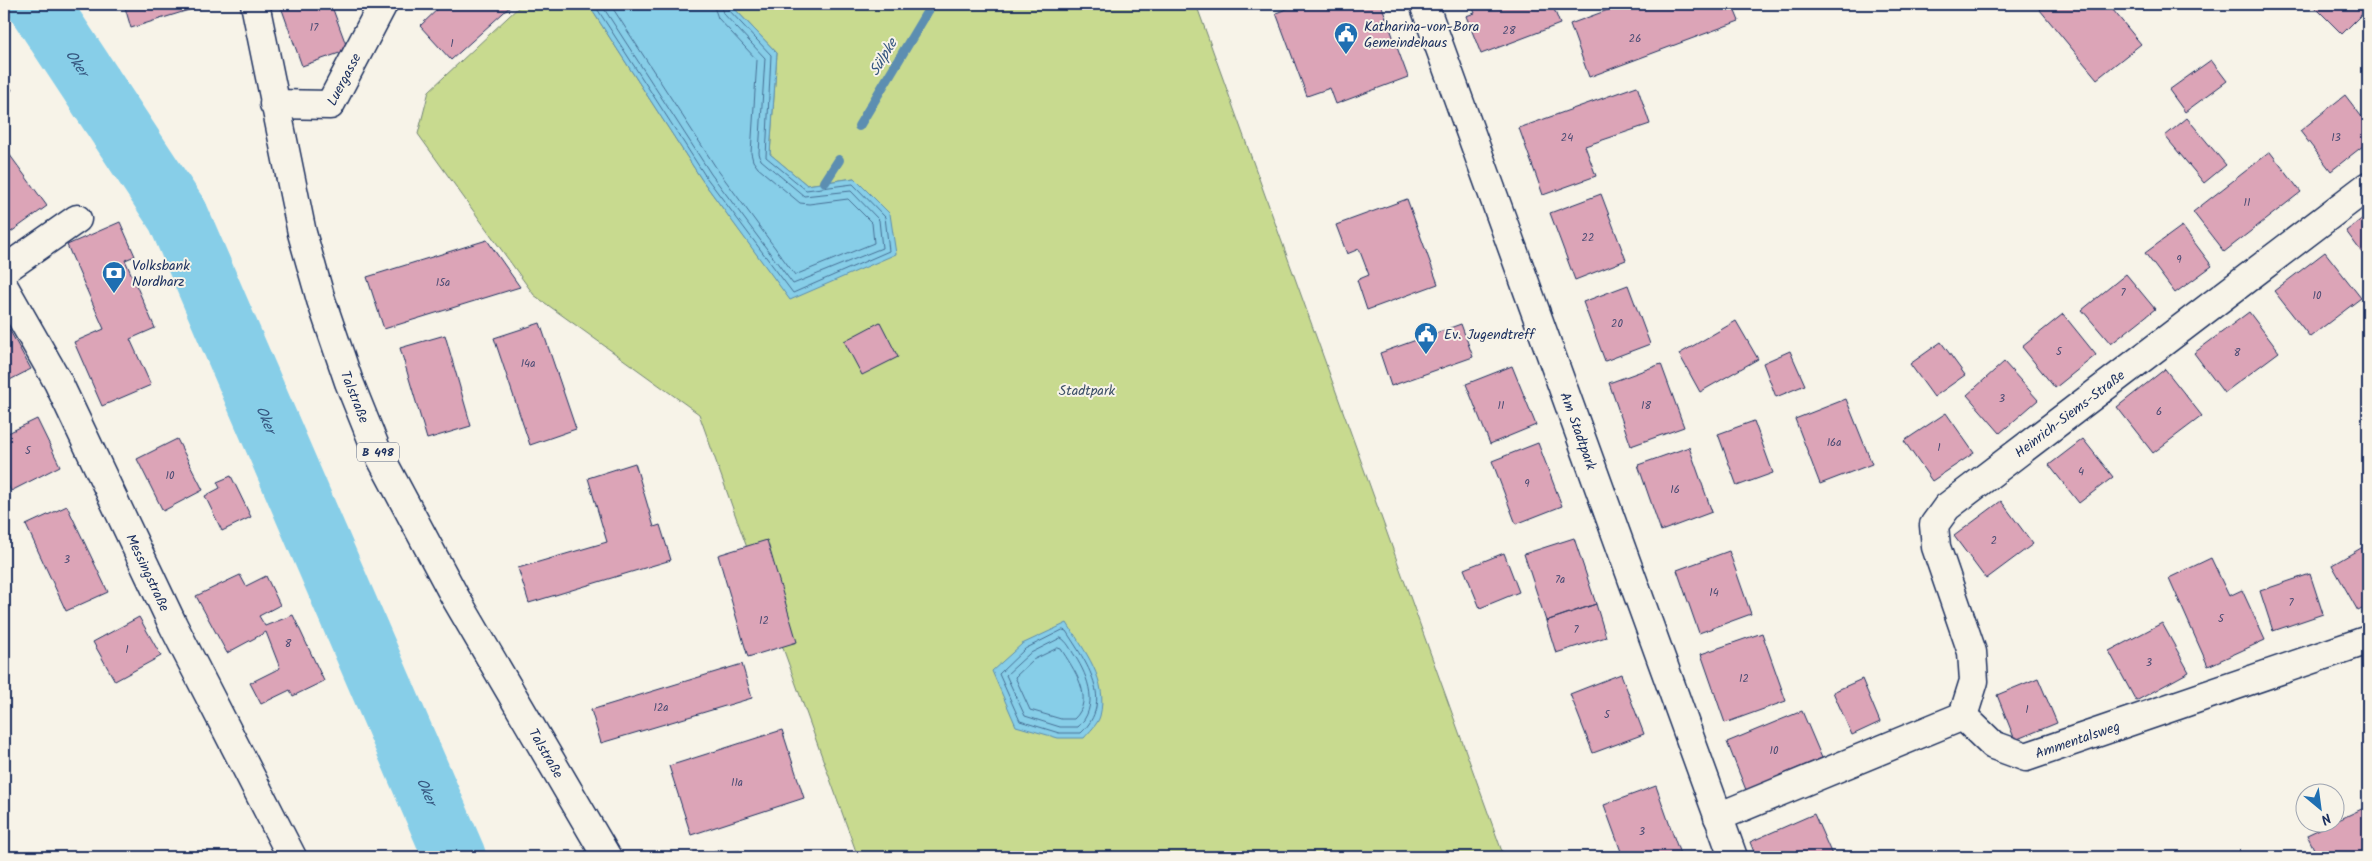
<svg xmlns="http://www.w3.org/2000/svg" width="2372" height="861" viewBox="0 0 2372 861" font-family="Kalam,sans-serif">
<rect width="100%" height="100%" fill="#f7f3e8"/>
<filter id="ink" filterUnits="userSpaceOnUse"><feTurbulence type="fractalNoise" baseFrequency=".02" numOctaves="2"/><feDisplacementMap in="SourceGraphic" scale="10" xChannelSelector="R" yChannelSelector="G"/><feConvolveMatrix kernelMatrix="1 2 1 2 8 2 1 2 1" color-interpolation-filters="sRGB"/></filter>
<g filter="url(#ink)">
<!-- green -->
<path fill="#c8da8f" stroke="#728476" d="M522,4H588L702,180L790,299L854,178L807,185L770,154L777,53L730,4H1196L1504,857H858L699,414L534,295L418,134L429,91Z"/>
<!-- water -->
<path fill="#87cee8" stroke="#5c8eb1" d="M588,4H730L777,53L770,154L807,185L854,178L890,214L896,254L790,300L702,180Z
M1067,623C1084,650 1109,681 1100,716C1098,724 1089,732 1084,738H1058L1016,726L992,671L1022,644Z"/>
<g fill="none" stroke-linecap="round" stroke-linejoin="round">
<!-- shore -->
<path stroke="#466f95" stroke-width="1" d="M594,4L706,177L793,293L889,251L885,217L853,184L806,190L766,157L771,55L728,9L727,4
M601,4L711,174L793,284L882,248L879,220L851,191L804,196L761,160L759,153L765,58L723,13L720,4
M610,4L717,169L795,275L874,243L872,223L848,199L809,204L800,203L758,168L753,161L751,153L757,60L718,18L713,4
M1063,630L1066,631C1086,662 1115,701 1081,733H1059L1020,721L999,674L1025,649Z
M1061,638C1067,641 1071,650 1075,656C1089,678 1099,707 1078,727H1060L1025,716L1006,675L1029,654Z
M1058,648L1061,649C1073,668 1096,699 1074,719H1061L1030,710L1015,677L1033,660Z"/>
<!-- stream -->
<path stroke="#5c8eb1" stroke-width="10" d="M859,126L932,4
M825,182L839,160"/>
<!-- river -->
<path stroke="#87cee8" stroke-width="62" id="s1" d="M38,4L178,216L455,857"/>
</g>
<!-- building -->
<path fill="#dca4b7" stroke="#1b2f5e" d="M124,4H208L131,28Z
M280,4H331L348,50L302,66Z
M443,4H513L451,60L420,26Z
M1299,4H1381L1408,77L1336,104L1330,88L1307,96L1276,13Z
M1471,4H1552L1560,24L1481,54L1466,16L1475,13Z
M1624,4H1732L1739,21L1589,77L1570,24Z
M2035,4H2108L2141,44L2097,79Z
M2312,4H2368V8L2342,34Z
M2211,60L2227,81L2185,112L2169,90Z
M4,77L12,90L4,96Z
M1637,86L1650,124L1585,146L1596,176L1543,195L1519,128Z
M2345,95L2368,125V142L2331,171L2300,131Z
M2187,118L2226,165L2204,183L2165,136Z
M4,147L47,206L4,237Z
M2270,152L2301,192L2224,252L2193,212Z
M1601,194L1626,260L1575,280L1550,213Z
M1407,199L1438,284L1367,310L1357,280L1369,275L1359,249L1347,254L1336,225Z
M2368,214V261L2346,231Z
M120,222L135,256L125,260L155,328L130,339L151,385L102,406L74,342L104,329L67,245Z
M2182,226L2212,266L2175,293L2145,253Z
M487,240L520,287L384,329L367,277Z
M2325,252L2361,298L2310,337L2274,291Z
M2126,274L2155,309L2111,344L2082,310Z
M1628,285L1650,344L1605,361L1583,302Z
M2249,312L2279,352L2224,393L2194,353Z
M2063,314L2096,355L2055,388L2022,347Z
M1736,321L1758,359L1700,392L1679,354Z
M880,322L898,357L862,375L844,341Z
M540,323L576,429L530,445L494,338Z
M1461,324L1473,357L1391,386L1380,353Z
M9,329L31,369L4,383V332Z
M445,335L471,426L427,439L400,348Z
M1941,342L1965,375L1934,397L1910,364Z
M1790,351L1805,385L1776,397L1763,363Z
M2004,362L2038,400L2000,433L1967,395Z
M1661,364L1684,427L1631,446L1609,383Z
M1512,366L1536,425L1490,444L1466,384Z
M2165,369L2202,416L2153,453L2117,407Z
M1846,399L1872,464L1820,484L1795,419Z
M1946,413L1974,453L1932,481L1904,441Z
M37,419L60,466L11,491L4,477V435Z
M1754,421L1773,473L1737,486L1718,434Z
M177,439L203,490L163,511L137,459Z
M2083,439L2113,477L2079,503L2049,465Z
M1538,443L1562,506L1516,524L1492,461Z
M1689,447L1712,512L1661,531L1638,465Z
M635,463L654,527L660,525L671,560L529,603L518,568L607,542L588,478Z
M231,476L251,517L222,531L205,496L220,488L217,482Z
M2001,501L2033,544L1986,579L1954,536Z
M67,506L108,592L66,611L26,525Z
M1574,538L1596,604L1546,621L1524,554Z
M767,540L797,642L748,657L718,555Z
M2368,544V606L2358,611L2332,565Z
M1729,551L1751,614L1699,633L1677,570Z
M1504,553L1519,592L1480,608L1464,569Z
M2211,558L2229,596L2242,590L2265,640L2208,666L2169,578Z
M2310,574L2323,614L2273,631L2260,591Z
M240,575L246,586L266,576L280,605L259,616L265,626L293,615L324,681L293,696L290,690L261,704L250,683L280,668L266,632L227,653L196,596Z
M1596,604L1606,637L1556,653L1546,621Z
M139,617L161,656L115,681L93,642Z
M2162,623L2189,672L2136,701L2109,651Z
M1762,633L1786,701L1725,723L1701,654Z
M742,664L752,698L601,743L591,710Z
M1621,674L1644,734L1593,753L1570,694Z
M2038,678L2057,723L2015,740L1997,695Z
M1862,679L1880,722L1852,735L1833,692Z
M1802,711L1822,758L1746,790L1727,742Z
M782,730L804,798L691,835L669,766Z
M1656,786L1681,857H1623L1604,805Z
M2368,806V857H2318L2307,835Z
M1814,814L1833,857H1756L1750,842Z
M740,851V857H694L691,853Z"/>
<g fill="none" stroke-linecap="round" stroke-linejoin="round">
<!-- minor casing -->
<g stroke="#1b2f5e" stroke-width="31">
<g id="minor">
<path id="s2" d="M1424,4L1733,857"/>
<path id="s3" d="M274,104L330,105L383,4"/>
<path d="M4,270L77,219"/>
<path id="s4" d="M4,287L58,382L173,625L292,857"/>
<path id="s5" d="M1963,716L1974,681L1972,652L1936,547L1934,525L1947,507L2368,186"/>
<path id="s6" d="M1718,817L1963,716L1993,745L2026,757L2368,640"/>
</g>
</g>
<!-- major casing -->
<g stroke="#1b2f5e" stroke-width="31">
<g id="major">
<path id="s7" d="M255,4L302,233L321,300L349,382L376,449L455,597L607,857"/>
</g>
</g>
<!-- minor -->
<use href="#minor" stroke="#f7f3e8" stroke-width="28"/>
<!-- major -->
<use href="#major" stroke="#f7f3e8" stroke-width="28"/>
</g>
</g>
<!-- icons -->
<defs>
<g id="civic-pin" transform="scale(1.25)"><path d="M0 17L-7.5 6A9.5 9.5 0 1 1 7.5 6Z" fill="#1f6fb2" stroke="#f7f3e8"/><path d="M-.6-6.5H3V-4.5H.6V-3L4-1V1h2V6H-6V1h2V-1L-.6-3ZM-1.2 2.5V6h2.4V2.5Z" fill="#fff"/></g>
<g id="bank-pin" transform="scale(1.25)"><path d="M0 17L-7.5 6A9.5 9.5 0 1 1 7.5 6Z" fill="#1f6fb2" stroke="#f7f3e8"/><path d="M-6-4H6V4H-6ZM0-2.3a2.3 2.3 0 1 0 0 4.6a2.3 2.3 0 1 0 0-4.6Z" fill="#fff"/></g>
</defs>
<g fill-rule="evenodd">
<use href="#civic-pin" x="1346" y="34"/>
<use href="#bank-pin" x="114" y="273"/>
<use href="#civic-pin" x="1426" y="334"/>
</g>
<g text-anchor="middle" stroke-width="4" stroke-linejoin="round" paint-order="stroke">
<!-- number labels -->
<g font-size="11" fill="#4b4c74">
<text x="314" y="31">17</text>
<text x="1509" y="34">28</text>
<text x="1635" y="42">26</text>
<text x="452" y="47">1</text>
<text x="1567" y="141">24</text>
<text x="2336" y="141">13</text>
<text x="2247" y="206">11</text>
<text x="1588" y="241">22</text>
<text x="2179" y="263">9</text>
<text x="443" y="286">15a</text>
<text x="2123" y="296">7</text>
<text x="2317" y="299">10</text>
<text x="1617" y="327">20</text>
<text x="2059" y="355">5</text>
<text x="2237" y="356">8</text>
<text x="528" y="367">14a</text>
<text x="2002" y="402">3</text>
<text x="1501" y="409">11</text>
<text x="1646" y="409">18</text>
<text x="2159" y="415">6</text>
<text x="1834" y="446">16a</text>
<text x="1939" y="451">1</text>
<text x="28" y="454">5</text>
<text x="2081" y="475">4</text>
<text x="170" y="479">10</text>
<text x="1527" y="487">9</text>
<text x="1675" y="493">16</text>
<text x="1994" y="544">2</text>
<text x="67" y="563">3</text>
<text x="1560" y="583">7a</text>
<text x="1714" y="596">14</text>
<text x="2291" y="606">7</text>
<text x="2221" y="622">5</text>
<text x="764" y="624">12</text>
<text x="1576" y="633">7</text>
<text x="288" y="647">8</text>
<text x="127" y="653">1</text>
<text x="2149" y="666">3</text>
<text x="1744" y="682">12</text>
<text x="661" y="711">12a</text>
<text x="2027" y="713">1</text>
<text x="1607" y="718">5</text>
<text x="1774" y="754">10</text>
<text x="737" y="786">11a</text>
<text x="1642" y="835">3</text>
</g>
<!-- shield labels -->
<rect fill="#f7f3e8" stroke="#5d6a87" stroke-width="1" x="357" y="442.5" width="42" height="19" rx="4"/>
<g font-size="12" font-weight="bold" fill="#1b2f5e">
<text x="378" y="456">B 498</text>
</g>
<!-- poi labels -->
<g font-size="14" fill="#1b2f5e" stroke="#f7f3e8" text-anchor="start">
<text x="1364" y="31">Katharina-von-Bora<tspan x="1364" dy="16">Gemeindehaus</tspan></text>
<text x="132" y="270">Volksbank<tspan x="132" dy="16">Nordharz</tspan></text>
<text x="1444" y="339">Ev. Jugendtreff</text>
</g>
<!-- street labels -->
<g font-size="14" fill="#1b2f5e" stroke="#f7f3e8">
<text dy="5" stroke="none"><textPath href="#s3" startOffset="85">Luergasse</textPath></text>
<text dy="5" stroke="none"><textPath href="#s7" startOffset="406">Talstraße</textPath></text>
<text dy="5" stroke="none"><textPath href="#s5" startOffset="375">Heinrich-Siems-Straße</textPath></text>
<text dy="5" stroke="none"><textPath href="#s2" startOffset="454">Am Stadtpark</textPath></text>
<text dy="5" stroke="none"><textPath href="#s4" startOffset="320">Messingstraße</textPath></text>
<text dy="5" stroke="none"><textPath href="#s6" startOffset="396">Ammentalsweg</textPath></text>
<text dy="5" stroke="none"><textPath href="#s7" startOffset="811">Talstraße</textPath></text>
</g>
<!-- park labels -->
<g font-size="14" fill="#3e5168" stroke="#f7f3e8">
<text x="1087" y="395">Stadtpark</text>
</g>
<!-- water labels -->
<g font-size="15" font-style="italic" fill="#365780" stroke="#f7f3e8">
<text transform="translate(883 57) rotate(-59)" y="5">Sülpke</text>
<text dy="5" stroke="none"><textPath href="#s1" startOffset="71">Oker</textPath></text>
<text dy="5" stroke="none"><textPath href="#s1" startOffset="476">Oker</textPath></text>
<text dy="5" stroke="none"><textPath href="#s1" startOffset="881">Oker</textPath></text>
</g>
</g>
<!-- margin -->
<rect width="2372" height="861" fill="none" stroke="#f7f3e8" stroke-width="20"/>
<rect x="10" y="10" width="2352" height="841" fill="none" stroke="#1b2f5e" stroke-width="2" filter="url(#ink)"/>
<!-- north arrow -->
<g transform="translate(2320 808) rotate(151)"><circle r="24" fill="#f7f3e8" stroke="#9fa5b1"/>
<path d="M0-4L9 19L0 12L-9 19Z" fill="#1f6fb2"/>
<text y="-8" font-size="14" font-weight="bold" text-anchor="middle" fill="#1b2f5e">N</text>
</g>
</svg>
